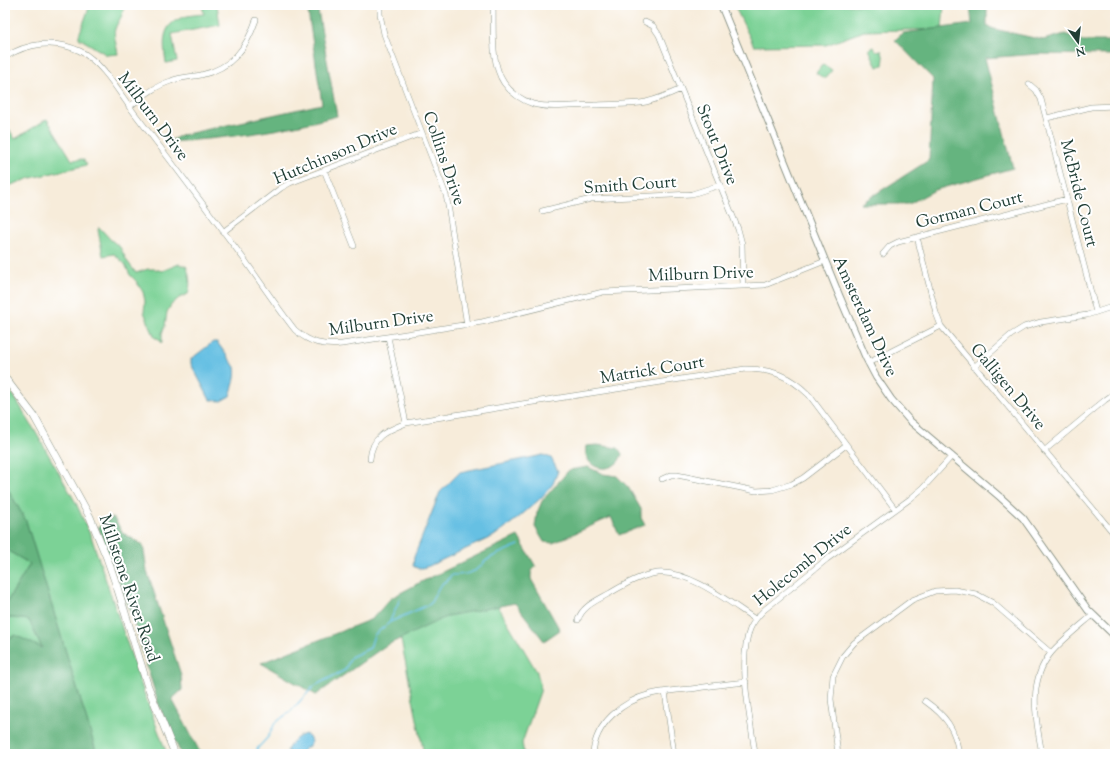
<svg xmlns="http://www.w3.org/2000/svg" width="1120" height="759" viewBox="0 0 1120 759" font-family="'Sorts Mill Goudy',serif">
<rect width="100%" height="100%" fill="#fff"/>
<filter id="ink" filterUnits="userSpaceOnUse"><feTurbulence type="fractalNoise" baseFrequency=".025" numOctaves="2"/><feDisplacementMap in="SourceGraphic" scale="8" xChannelSelector="R" yChannelSelector="G"/><feConvolveMatrix kernelMatrix="1 2 1 2 8 2 1 2 1" color-interpolation-filters="sRGB"/></filter>
<filter id="wash" filterUnits="userSpaceOnUse"><feTurbulence type="fractalNoise" baseFrequency=".012" numOctaves="4" result="noise"/><feDisplacementMap in="SourceGraphic" scale="16" xChannelSelector="R" yChannelSelector="G"/><feGaussianBlur stdDeviation="0.9" result="paint"/><feColorMatrix in="noise" values="0 0 0 0 0 0 0 0 0 0 0 0 0 0 0 0 0 1.4 0 .05"/><feComposite in="paint" operator="in"/></filter>
<g filter="url(#wash)">
<rect width="100%" height="100%" fill="#f7ecda"/>
<!-- green -->
<path fill="#7cd296" stroke="#4e8865" d="M90,5H123C125,15 118,20 115,29C113,35 117,47 118,54L107,55L79,38V35Z
M202,5H217L220,25L172,34L177,61L166,63C164,47 160,27 179,19C186,15 196,15 204,14Z
M734,5H944L942,29L864,31L826,45L754,46Z
M874,47L876,51L881,50L884,58L883,65L877,67L869,49Z
M823,64L832,70L825,79L816,73Z
M47,119L72,160L83,159L87,165L31,178L5,187V123L15,139Z
M99,227L111,240L120,247L127,261L136,273L148,269H155L162,271L179,264L186,266C190,274 191,286 188,294L179,298L171,305L167,312L165,326L162,333V343L158,338H155L144,312L145,301L143,292L136,281L130,275L125,264L114,254L103,256L98,230Z
M5,386L14,396L35,431L76,503L92,539L144,693L167,754H97L26,521L5,484Z
M5,549L30,564L5,605Z
M416,584L498,606L537,672L541,689L522,743L524,754H424L400,635Z
M5,617L29,620L42,649L15,635L5,641Z"/>
<!-- forest -->
<path fill="#65b47f" stroke="#42785a" d="M307,5H317L337,116C282,131 224,139 167,142L182,135L322,104Z
M970,5H987V26L994,29L1043,40L1065,34L1083,41H1115V55L1038,54L985,58L1013,168L935,190L909,204H860L929,160L933,79L895,40L903,33L972,24Z
M597,445L618,448L622,454C621,457 619,461 617,463C603,475 582,465 586,446Z
M588,467L603,474L617,476L628,487L641,509V518L645,525L619,535L611,517L553,543L544,542L535,527L537,513L542,501L569,470Z
M5,484L26,521L97,754H5V641L15,635L42,648L29,620L5,617V605L30,564L5,549Z
M113,517L123,533L143,545L147,571L181,675L182,690L172,699L201,754H181L159,706L130,610L98,527Z
M518,536L536,567C531,570 531,573 531,579L560,630L544,641L515,603L448,616L385,646L316,695L261,663L372,619L391,598L421,582Z"/>
<!-- water -->
<path fill="#66c0e3" stroke="#427e8c" d="M213,342H217L235,367C237,377 233,386 230,396L221,401L210,400L191,364V359Z
M543,455L551,458L558,471L553,484L541,498L517,519L494,536L429,566L419,569L413,566L414,557L440,492L460,472Z
M305,734L309,736L311,741V744L299,754H289L287,750C292,742 296,737 305,734Z"/>
<g fill="none" stroke-linecap="round" stroke-linejoin="round">
<!-- stream -->
<path stroke="#66c0e3" stroke-width="1.5" d="M390,621L400,599
M258,754L257,749L268,737L275,723L290,712L314,686L345,670L351,657L370,648L374,635L390,622L430,604L439,587L444,582L448,580L451,575C459,575 472,574 479,568C483,564 483,562 490,558C499,553 509,549 519,545"/>
</g>
</g>
<g filter="url(#ink)">
<g fill="none" stroke-linecap="round" stroke-linejoin="round">
<!-- minor casing -->
<g stroke="#8b9487" stroke-width="6">
<path id="minor" d="M380,5V14L384,34L446,195L449,211L467,325
M493,5C494,29 490,62 504,83C511,93 522,100 533,104C551,109 576,105 594,105C611,104 630,105 646,102C658,99 670,94 681,89
M645,22L653,26L659,35L738,229L742,244L743,286
M5,57C28,43 55,39 80,51C104,64 119,93 135,114C172,162 208,211 244,259C261,283 277,307 295,330C310,343 323,346 342,344L482,322L603,292L765,285L825,261
M1029,84L1036,90L1041,99L1096,312
M129,107C142,97 155,86 171,81C180,77 191,77 201,75C232,68 246,49 256,20
M1047,118L1091,107L1115,106
M324,170L354,246
M542,211L591,199L692,194L720,185
M223,232L281,188L290,183L422,133
M917,237L936,313L941,326L1115,535
M883,254L890,246L898,242L1067,199
M388,337L406,423
M868,363L941,326
M974,367L1011,335L1024,327L1041,322L1087,315L1115,306
M1044,451L1105,400L1115,393
M370,459C372,436 386,431 406,423L540,401L745,369C772,369 790,376 809,395L895,509
M662,479L671,475H677L756,491L772,490L792,484L803,478L846,445
M578,620C582,606 598,600 610,593C624,585 641,575 657,573C689,570 729,602 755,619
M665,692L674,754
M925,701C946,716 955,728 959,754
M593,754C595,723 623,701 651,694C664,691 678,690 691,689C709,686 727,684 746,682
M755,754C751,720 737,661 750,629C753,622 758,616 764,610L827,559L910,499L923,488L952,456
M838,754L831,699L833,676L843,656L854,643L912,600L935,591L955,590L976,594L993,603L1051,653
M1042,754C1036,720 1027,682 1051,653C1062,640 1080,626 1093,615"/>
</g>
<!-- tertiary casing -->
<g stroke="#8b9487" stroke-width="8">
<path id="tertiary" d="M721,5L839,295L866,358L876,377L891,399L910,421L1000,497L1023,518L1088,610L1115,636"/>
</g>
<!-- secondary casing -->
<g stroke="#8b9487" stroke-width="8">
<path id="secondary" d="M5,378L34,416L90,517L107,558L118,590L147,684L175,754"/>
</g>
<!-- minor -->
<use href="#minor" stroke="#fff" stroke-width="5"/>
<!-- tertiary -->
<use href="#tertiary" stroke="#fff" stroke-width="6"/>
<!-- secondary -->
<use href="#secondary" stroke="#fff" stroke-width="7"/>
</g>
</g>
<g text-anchor="middle" stroke-width="4" stroke-linejoin="round" paint-order="stroke">
<!-- street labels -->
<g font-size="17" fill="#1f3d34" stroke="#fff">
<text transform="translate(154 116) rotate(53)" y="6">Milburn Drive</text>
<text transform="translate(718 144) rotate(68)" y="6">Stout Drive</text>
<text transform="translate(335 153) rotate(-23)" y="6">Hutchinson Drive</text>
<text transform="translate(445 158) rotate(71)" y="6">Collins Drive</text>
<text transform="translate(630 184) rotate(-4)" y="6">Smith Court</text>
<text transform="translate(1080 193) rotate(76)" y="6">McBride Court</text>
<text transform="translate(969 209) rotate(-14)" y="6">Gorman Court</text>
<text transform="translate(701 273) rotate(-2)" y="6">Milburn Drive</text>
<text transform="translate(866 316) rotate(65)" y="6">Amsterdam Drive</text>
<text transform="translate(381 322) rotate(-8)" y="6">Milburn Drive</text>
<text transform="translate(652 369) rotate(-9)" y="6">Matrick Court</text>
<text transform="translate(1009 386) rotate(50)" y="6">Galligen Drive</text>
<text transform="translate(802 564) rotate(-39)" y="6">Holecomb Drive</text>
<text transform="translate(130 588) rotate(71)" y="6">Millstone River Road</text>
</g>
</g>
<!-- margin -->
<rect width="1120" height="759" fill="none" stroke="#fff" stroke-width="20"/>
<!-- north arrow -->
<g transform="translate(1078 42) rotate(165)" stroke="#ffffff" stroke-width="3" paint-order="stroke">
<path d="M0-3L7 15L0 10L-7 15Z" fill="#1f3d34"/>
<text y="-6" font-size="11" font-weight="bold" text-anchor="middle" fill="#1f3d34">N</text>
</g>
</svg>
